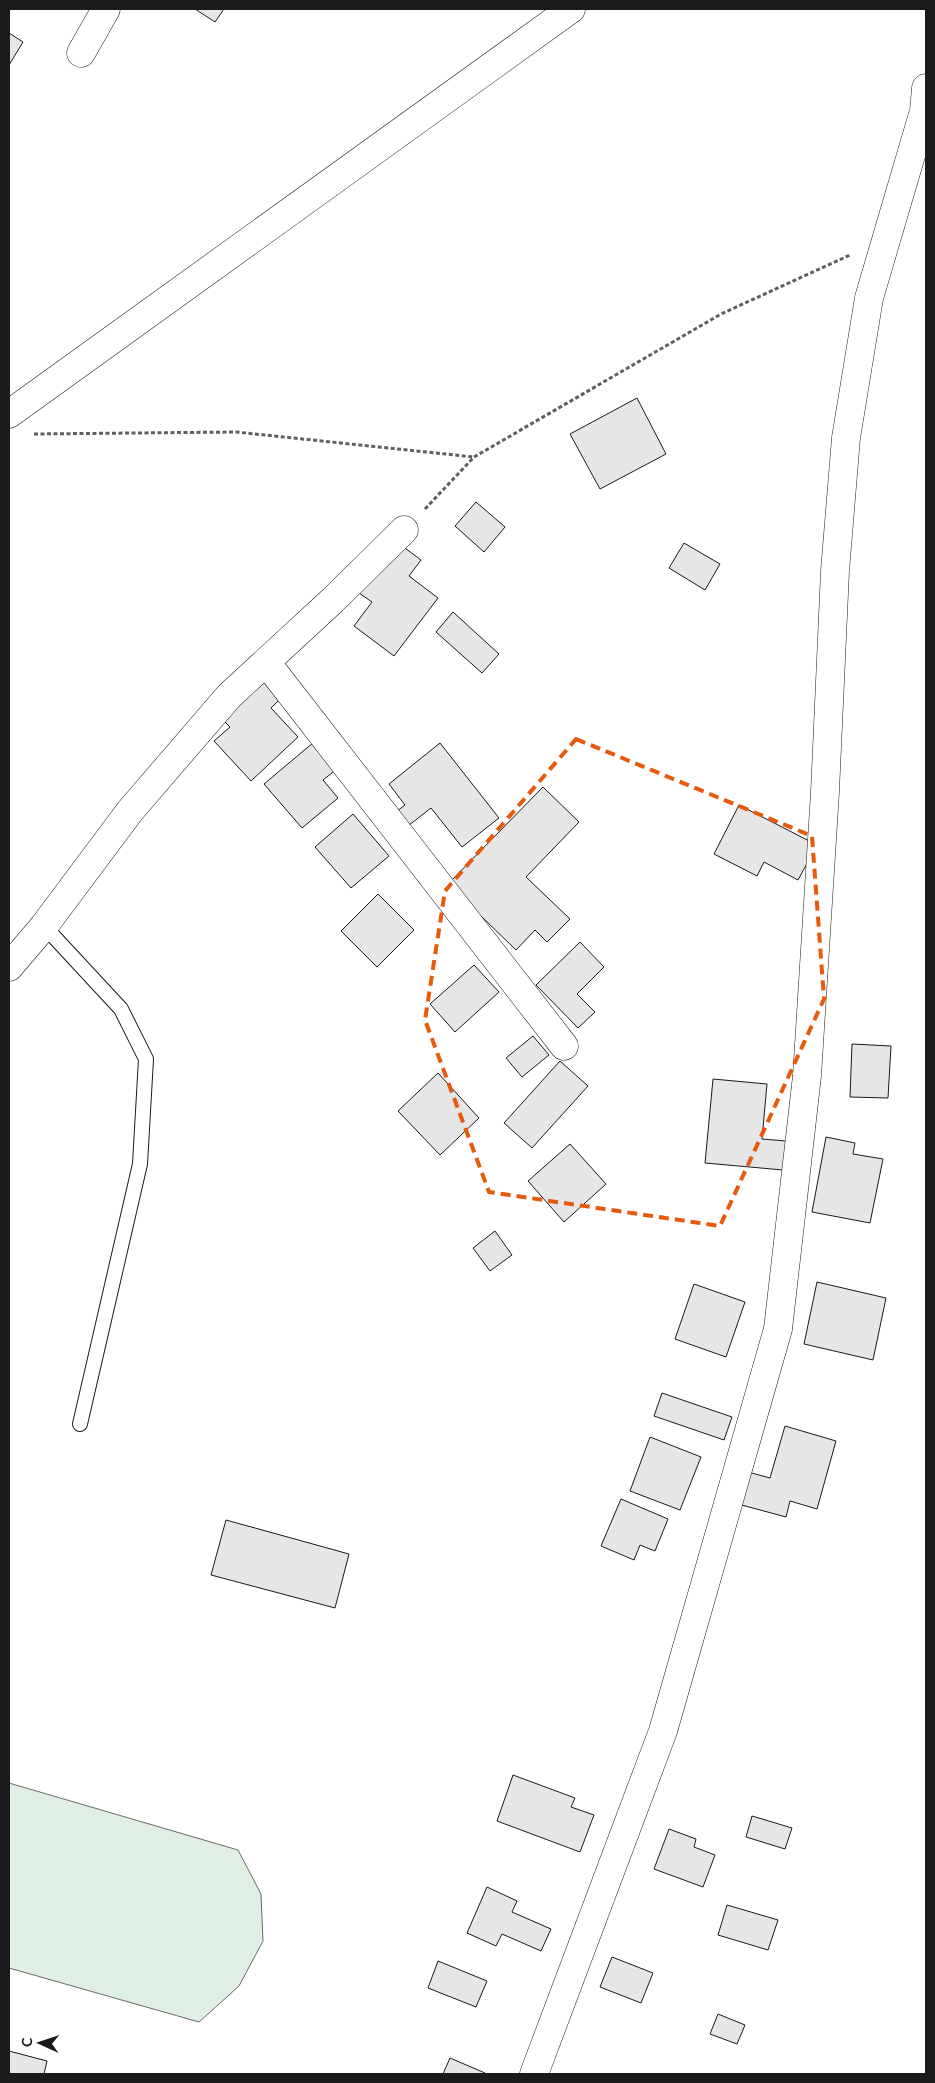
<svg xmlns="http://www.w3.org/2000/svg" width="935" height="2083" viewBox="0 0 935 2083" font-family="Lato,sans-serif">
<rect width="100%" height="100%" fill="#fff"/>
<!-- green -->
<path fill="#e0efe3" stroke="#6a6a6a" d="M9,1783L238,1850L261,1894L263,1941L239,1986L199,2022L9,1968Z"/>
<!-- building -->
<path fill="#e6e6e6" stroke="#1a1a1a" d="M195,9H224L215,22Z
M9,33L23,42L9,65Z
M637,398L666,454L600,489L570,434Z
M476,502L505,527L484,552L455,526Z
M397,542L421,560L409,576L438,598L394,656L354,626L372,602L359,593Z
M684,543L720,564L705,590L669,568Z
M453,612L499,654L482,673L436,632Z
M263,681L280,699L271,708L298,737L251,781L214,741L230,727L222,719Z
M314,742L337,769L323,780L338,798L302,828L264,784Z
M440,743L499,818L462,847L431,808L408,826L397,811L405,805L389,784Z
M543,787L579,822L526,877L570,919L547,942L535,930L516,950L448,884Z
M739,805L817,845L798,880L764,862L757,876L714,854Z
M353,814L389,856L351,888L315,847Z
M378,894L414,930L377,967L341,931Z
M580,942L604,967L577,994L595,1012L578,1028L536,985Z
M474,965L499,992L455,1032L430,1004Z
M533,1036L549,1055L522,1077L506,1058Z
M852,1044L891,1046L888,1098L850,1097Z
M560,1061L588,1086L532,1148L504,1123Z
M438,1073L479,1118L440,1155L398,1111Z
M713,1079L767,1084L762,1139L786,1141L783,1170L705,1163Z
M826,1137L855,1143L853,1154L883,1159L870,1223L812,1212Z
M570,1144L606,1184L564,1222L528,1181Z
M495,1231L512,1255L490,1271L473,1248Z
M817,1282L886,1298L873,1360L804,1344Z
M694,1284L745,1302L726,1357L675,1339Z
M662,1393L732,1417L724,1440L654,1416Z
M785,1426L836,1441L817,1509L790,1501L786,1517L738,1504L748,1472L770,1478Z
M650,1437L701,1457L680,1510L630,1491Z
M621,1499L668,1519L655,1551L640,1545L634,1560L601,1546Z
M226,1520L349,1554L335,1608L211,1575Z
M513,1775L575,1798L571,1807L594,1815L580,1852L497,1821Z
M752,1816L792,1828L785,1849L746,1837Z
M669,1829L696,1839L694,1847L715,1855L703,1887L654,1869Z
M487,1887L517,1901L512,1912L551,1929L541,1951L502,1934L496,1946L467,1933Z
M727,1905L778,1920L768,1950L718,1935Z
M612,1957L653,1973L641,2003L600,1987Z
M438,1961L487,1981L476,2007L428,1988Z
M718,2014L745,2025L737,2044L710,2034Z
M9,2051L47,2061L44,2074H9Z
M450,2058L485,2073V2074H443Z"/>
<g fill="none" stroke-linecap="round" stroke-linejoin="round">
<!-- lane casing -->
<g stroke="#1a1a1a" stroke-width="16">
<path id="lane" d="M44,926L121,1009L146,1059L140,1164L80,1424"/>
</g>
<!-- street casing -->
<g stroke="#1a1a1a" stroke-width="29">
<path id="street" d="M81,53L106,9
M266,662L564,1046
M9,967L44,926L130,811L229,696L333,600L404,530
M534,2074L663,1731L778,1329L807,1076L825,792L835,571L846,438L869,298L924,111L926,88"/>
</g>
<!-- secondary casing -->
<g stroke="#1a1a1a" stroke-width="29">
<path id="secondary" d="M9,414L571,9"/>
</g>
<!-- path -->
<path stroke="#5f5f5f" stroke-width="3" stroke-dasharray="4 2.5" stroke-linecap="butt" d="M34,434L236,432L474,457
M425,509L474,457L721,314L850,255"/>
<!-- lane -->
<use href="#lane" stroke="#fff" stroke-width="14"/>
<!-- street -->
<use href="#street" stroke="#fff" stroke-width="28"/>
<!-- secondary -->
<use href="#secondary" stroke="#fff" stroke-width="28"/>
</g>
<!-- marked area -->
<path fill="none" stroke="#e8590c" stroke-width="4" stroke-dasharray="10 6" stroke-linejoin="round" d="M576,739L812,836L824,999L720,1226L489,1192L425,1020L445,891Z"/>
<!-- border -->
<rect width="935" height="2083" fill="none" stroke="#1a1a1a" stroke-width="20"/>
<!-- north arrow -->
<g transform="translate(40 2043) rotate(273)" stroke="#ffffff" stroke-width="4" paint-order="stroke">
<path d="M0-4L9 19L0 12L-9 19Z" fill="#1a1a1a"/>
<text y="-8" font-size="14" font-weight="bold" text-anchor="middle" fill="#1a1a1a">С</text>
</g>
</svg>
